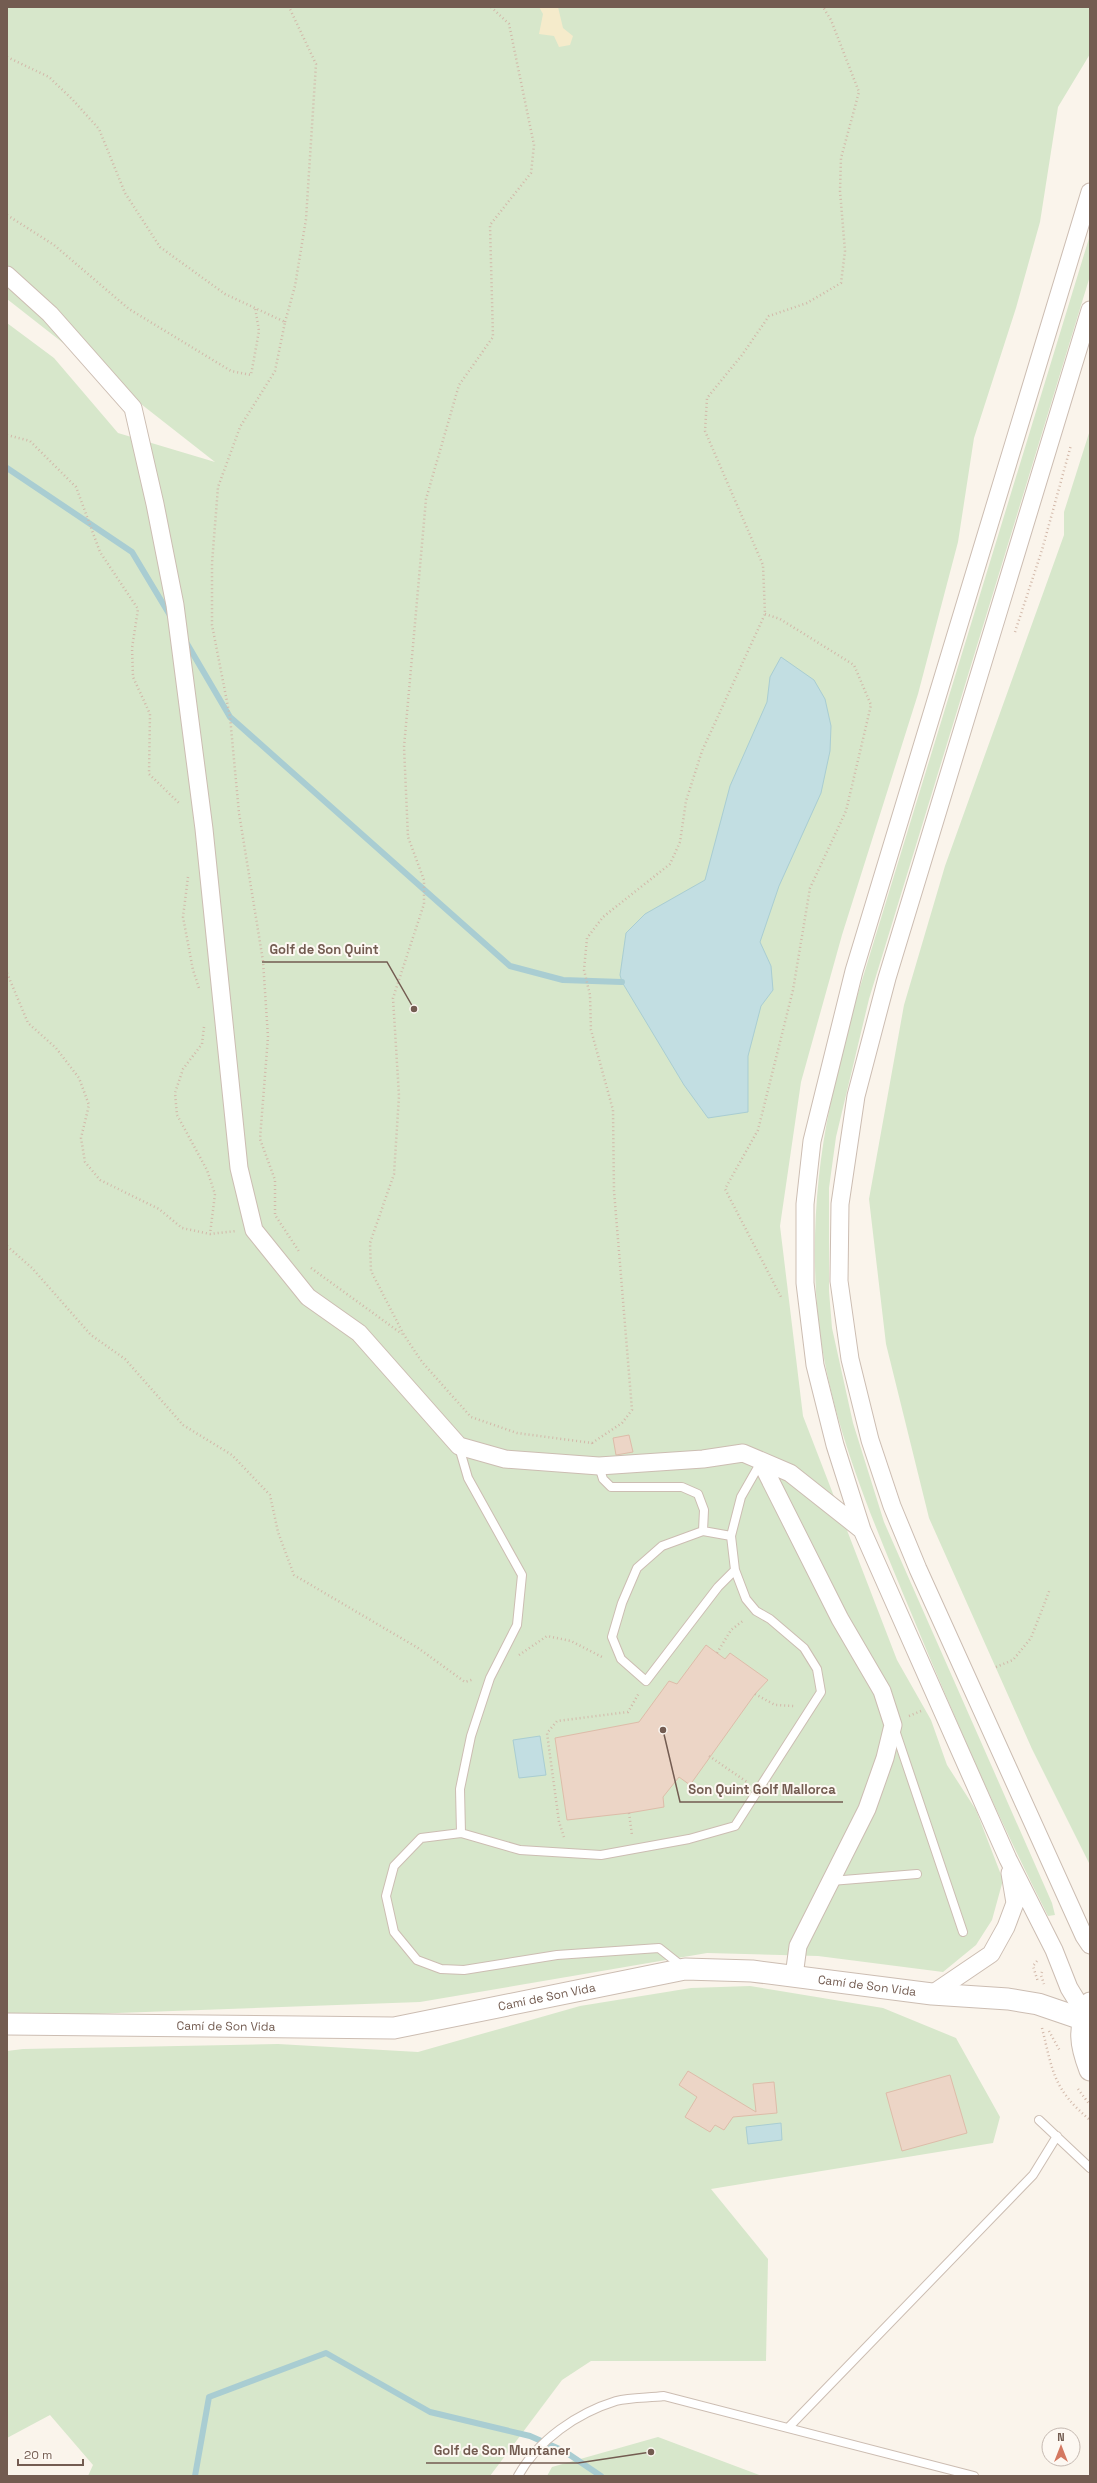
<svg xmlns="http://www.w3.org/2000/svg" width="1097" height="2483" viewBox="0 0 1097 2483" font-family="'Space Grotesk',sans-serif">
<rect width="100%" height="100%" fill="#faf4eb"/>
<!-- green -->
<path fill="#d7e7cb" d="M7,7H1090V54L1058,107L1040,222L1016,308L974,438L958,542L918,694L842,935L801,1082L780,1226L803,1416L897,1660L931,1720L947,1765L976,1810L1003,1880L992,1920L976,1945L943,1972L818,1956L707,1953L420,2002L7,2017V323L54,358L118,433L215,462L7,299Z
M1090,235V276L869,999L836,1137L829,1188V1291L832,1328L853,1423L884,1522L1052,1903L1055,1915L1048,1916C998,1818 954,1717 912,1615C873,1521 828,1418 818,1316C811,1247 816,1173 830,1106C837,1075 845,1044 852,1013Z
M1090,430V1865L1032,1749L929,1518L886,1344L869,1199L904,1005L945,866L1064,535V512Z
M750,1986L883,2008L956,2038L1000,2117L993,2143L711,2189L768,2259L766,2361H591L562,2380L490,2476H88L93,2465L50,2415L7,2438V2051L23,2049L278,2044L418,2052L580,2006L691,1988Z
M658,2437L762,2476H547L552,2467Z"/>
<!-- sand -->
<path fill="#f5ebcb" d="M539,7H558L563,28L573,36L570,45L559,47L554,36L539,34L543,14Z"/>
<!-- water -->
<path fill="#c2dee2" stroke="#a9cdd2" d="M781,657L814,680L825,699L831,726L830,751L821,793L779,886L760,942L771,966L773,990L761,1006L748,1056V1112L708,1118L684,1085L622,982L620,975L626,933L645,914L705,880L730,786L767,702L770,677Z
M540,1736L546,1775L519,1778L513,1740Z
M781,2123L782,2140L748,2144L746,2127Z"/>
<g fill="none" stroke-linecap="round" stroke-linejoin="round">
<!-- stream -->
<path stroke="#a9cdd2" stroke-width="6" d="M7,468L132,552L171,617
M186,642L230,717L510,966L563,980L622,982
M195,2476L209,2397L326,2353L430,2412L530,2436L564,2451L601,2476"/>
</g>
<!-- building -->
<path fill="#ecd5c6" stroke="#ddbca9" d="M629,1435L633,1452L616,1455L613,1438Z
M706,1645L725,1659L730,1653L768,1680L755,1694L690,1785L679,1777L663,1797L664,1807L629,1813L567,1820L555,1738L639,1722L669,1681L677,1684Z
M688,2071L756,2112L753,2084L774,2082L777,2113L733,2117L724,2130L715,2125L710,2132L685,2117L697,2097L679,2085Z
M950,2075L967,2133L902,2151L886,2093Z"/>
<g fill="none" stroke-linecap="round" stroke-linejoin="round">
<!-- service casing -->
<g stroke="#ccbdb2" stroke-width="10">
<path id="service" d="M459,1447L468,1478L522,1575L517,1625L490,1678L471,1736L460,1789L461,1833
M599,1466L603,1479L611,1487H682L698,1494L704,1510L703,1531
M731,1536L703,1531L662,1546L637,1568L622,1603L612,1637L621,1659L646,1681L718,1587L735,1570
M895,1730L963,1932
M831,1881L917,1874
M683,1967L659,1948L557,1955L464,1970L441,1969L417,1960L394,1932L386,1896L394,1866L421,1838L461,1833L520,1850L601,1855L689,1839L735,1826L821,1692L817,1669L804,1648L770,1619L756,1611L746,1599L735,1570L731,1536L741,1497L761,1462
M1039,2120L1090,2168
M788,2428L1033,2175L1057,2136
M518,2476C538,2440 577,2413 616,2401C631,2397 649,2398 664,2396L974,2476"/>
</g>
<!-- minor casing -->
<g stroke="#ccbdb2" stroke-width="19">
<path id="minor" d="M7,275L50,314L133,408L155,504L175,605L204,829L239,1168L254,1230L308,1297L359,1333L459,1446L505,1459L599,1466L703,1459L743,1453L790,1473L862,1530
M1090,310L887,978L856,1096L840,1204L839,1281L850,1359L870,1440L892,1506L918,1569L1084,1936L1090,1945
M761,1462L840,1619L882,1691L893,1725L885,1758L867,1809L798,1946L794,1976
M932,1994L991,1954L1006,1927L1015,1903L1010,1873
M1085,2014L1069,1988L1054,1950L1008,1859L862,1530L835,1445L815,1365L805,1283V1204L812,1141L854,971L1090,192"/>
</g>
<!-- tertiary casing -->
<g stroke="#ccbdb2" stroke-width="23">
<g id="tertiary">
<path d="M1090,2003C1078,2029 1080,2044 1090,2070"/>
<path id="s1" d="M7,2024L394,2028L685,1969L752,1971L932,1994L1008,1999L1038,2004L1082,2019"/>
</g>
</g>
<!-- path -->
<path stroke="#d2b8a9" stroke-width="2.5" stroke-dasharray="1 3" stroke-linecap="butt" d="M491,7L509,24L534,145L531,173L490,225L493,337L459,385L426,499L404,747L408,837L424,880V904L393,998L399,1096L394,1174L370,1243L371,1271L404,1335L422,1362L471,1417L517,1433L592,1443L593,1446
M7,57L49,77L72,99L99,129L125,193L160,247L225,294L285,322L275,371L240,427L218,487L212,563V625L230,717L239,813L263,961L268,1037L260,1139L275,1180V1215L300,1253
M7,215L54,245L129,309L231,371L251,375L259,331L255,307
M285,322L295,286L306,219L316,64L289,7
M7,435L30,441L76,487L100,552L138,609L132,648L133,677L150,714L149,774L179,803
M765,614L780,619L854,665L871,705L846,811L810,888L793,990L758,1130L725,1189L781,1297
M1015,632L1042,550L1071,445
M188,877L183,917L193,970L199,988
M7,973L28,1023L56,1048L79,1078L89,1105L81,1138L85,1162L100,1180L159,1209L182,1228L210,1234L236,1231
M204,1027L202,1044L183,1069L175,1093L177,1115L207,1170L215,1194L210,1234
M7,1246L32,1268L91,1335L125,1359L183,1425L232,1455L270,1495L278,1532L294,1575L418,1648L465,1682L474,1679
M311,1268L402,1334
M592,1443L622,1423L632,1410L614,1191L613,1110L591,1030L590,995L584,970L587,938L603,917L670,864L680,842L686,801L702,751L765,614L763,565L705,431L707,398L742,355L769,316L807,303L841,283L845,251L840,191L841,158L859,92L831,20L823,7
M717,1653L731,1630L744,1620
M519,1655L547,1636L571,1641L604,1658
M996,1667L1013,1660L1031,1638L1050,1589
M755,1694L775,1705L794,1706
M909,1716L921,1711
M709,1756L747,1782
M629,1813L632,1835
M564,1837L559,1822L547,1733L557,1721L628,1712L639,1693
M1037,1961L1033,1966L1038,1982
M1042,1972L1041,1975L1044,1984
M1042,2028C1053,2072 1053,2089 1090,2120
M1049,2031L1060,2051
M1078,2089L1090,2105"/>
<!-- service -->
<use href="#service" stroke="#fff" stroke-width="8"/>
<!-- minor -->
<use href="#minor" stroke="#fff" stroke-width="17"/>
<!-- tertiary -->
<use href="#tertiary" stroke="#fff" stroke-width="21"/>
</g>
<g text-anchor="middle" stroke-width="4" stroke-linejoin="round" paint-order="stroke">
<!-- street labels -->
<g font-size="12" fill="#735c51" stroke="#fdf8f2">
<text dy="4" stroke="none"><textPath href="#s1" startOffset="867">Camí de Son Vida</textPath></text>
<text dy="4" stroke="none"><textPath href="#s1" startOffset="543">Camí de Son Vida</textPath></text>
<text dy="4" stroke="none"><textPath href="#s1" startOffset="219">Camí de Son Vida</textPath></text>
</g>
</g>
<!-- callouts -->
<path fill="none" stroke="#735c51" stroke-width="1.5" d="M414 1009L387 962H262M663 1730L680 1802H843M651 2452L578 2463H426"/>
<g fill="#735c51" stroke="#fdf8f2" stroke-width="1.5">
<circle cx="414" cy="1009" r="4"/>
<circle cx="663" cy="1730" r="4"/>
<circle cx="651" cy="2452" r="4"/>
</g>
<g font-size="13" text-anchor="middle" font-weight="bold" fill="#735c51" stroke="#fdf8f2" stroke-width="4" stroke-linejoin="round" paint-order="stroke">
<text x="324" y="954">Golf de Son Quint</text>
<text x="762" y="1794">Son Quint Golf Mallorca</text>
<text x="502" y="2455">Golf de Son Muntaner</text>
</g>
<!-- border -->
<rect width="1097" height="2483" fill="none" stroke="#735c51" stroke-width="16"/>
<!-- north arrow -->
<g transform="translate(1061 2447)"><circle r="19" fill="#fdf8f2" stroke="#c6bab2"/>
<path d="M0-3L7 15L0 10L-7 15Z" fill="#d47861"/>
<text y="-6" font-size="11" font-weight="bold" text-anchor="middle" fill="#735c51">N</text>
</g>
<!-- scale -->
<path d="M18 2459v6h65v-6" fill="none" stroke="#735c51" stroke-width="2"/>
<text x="24" y="2459" font-size="12" fill="#735c51" stroke="#fdf8f2" stroke-width="3" paint-order="stroke">20 m</text>
</svg>
